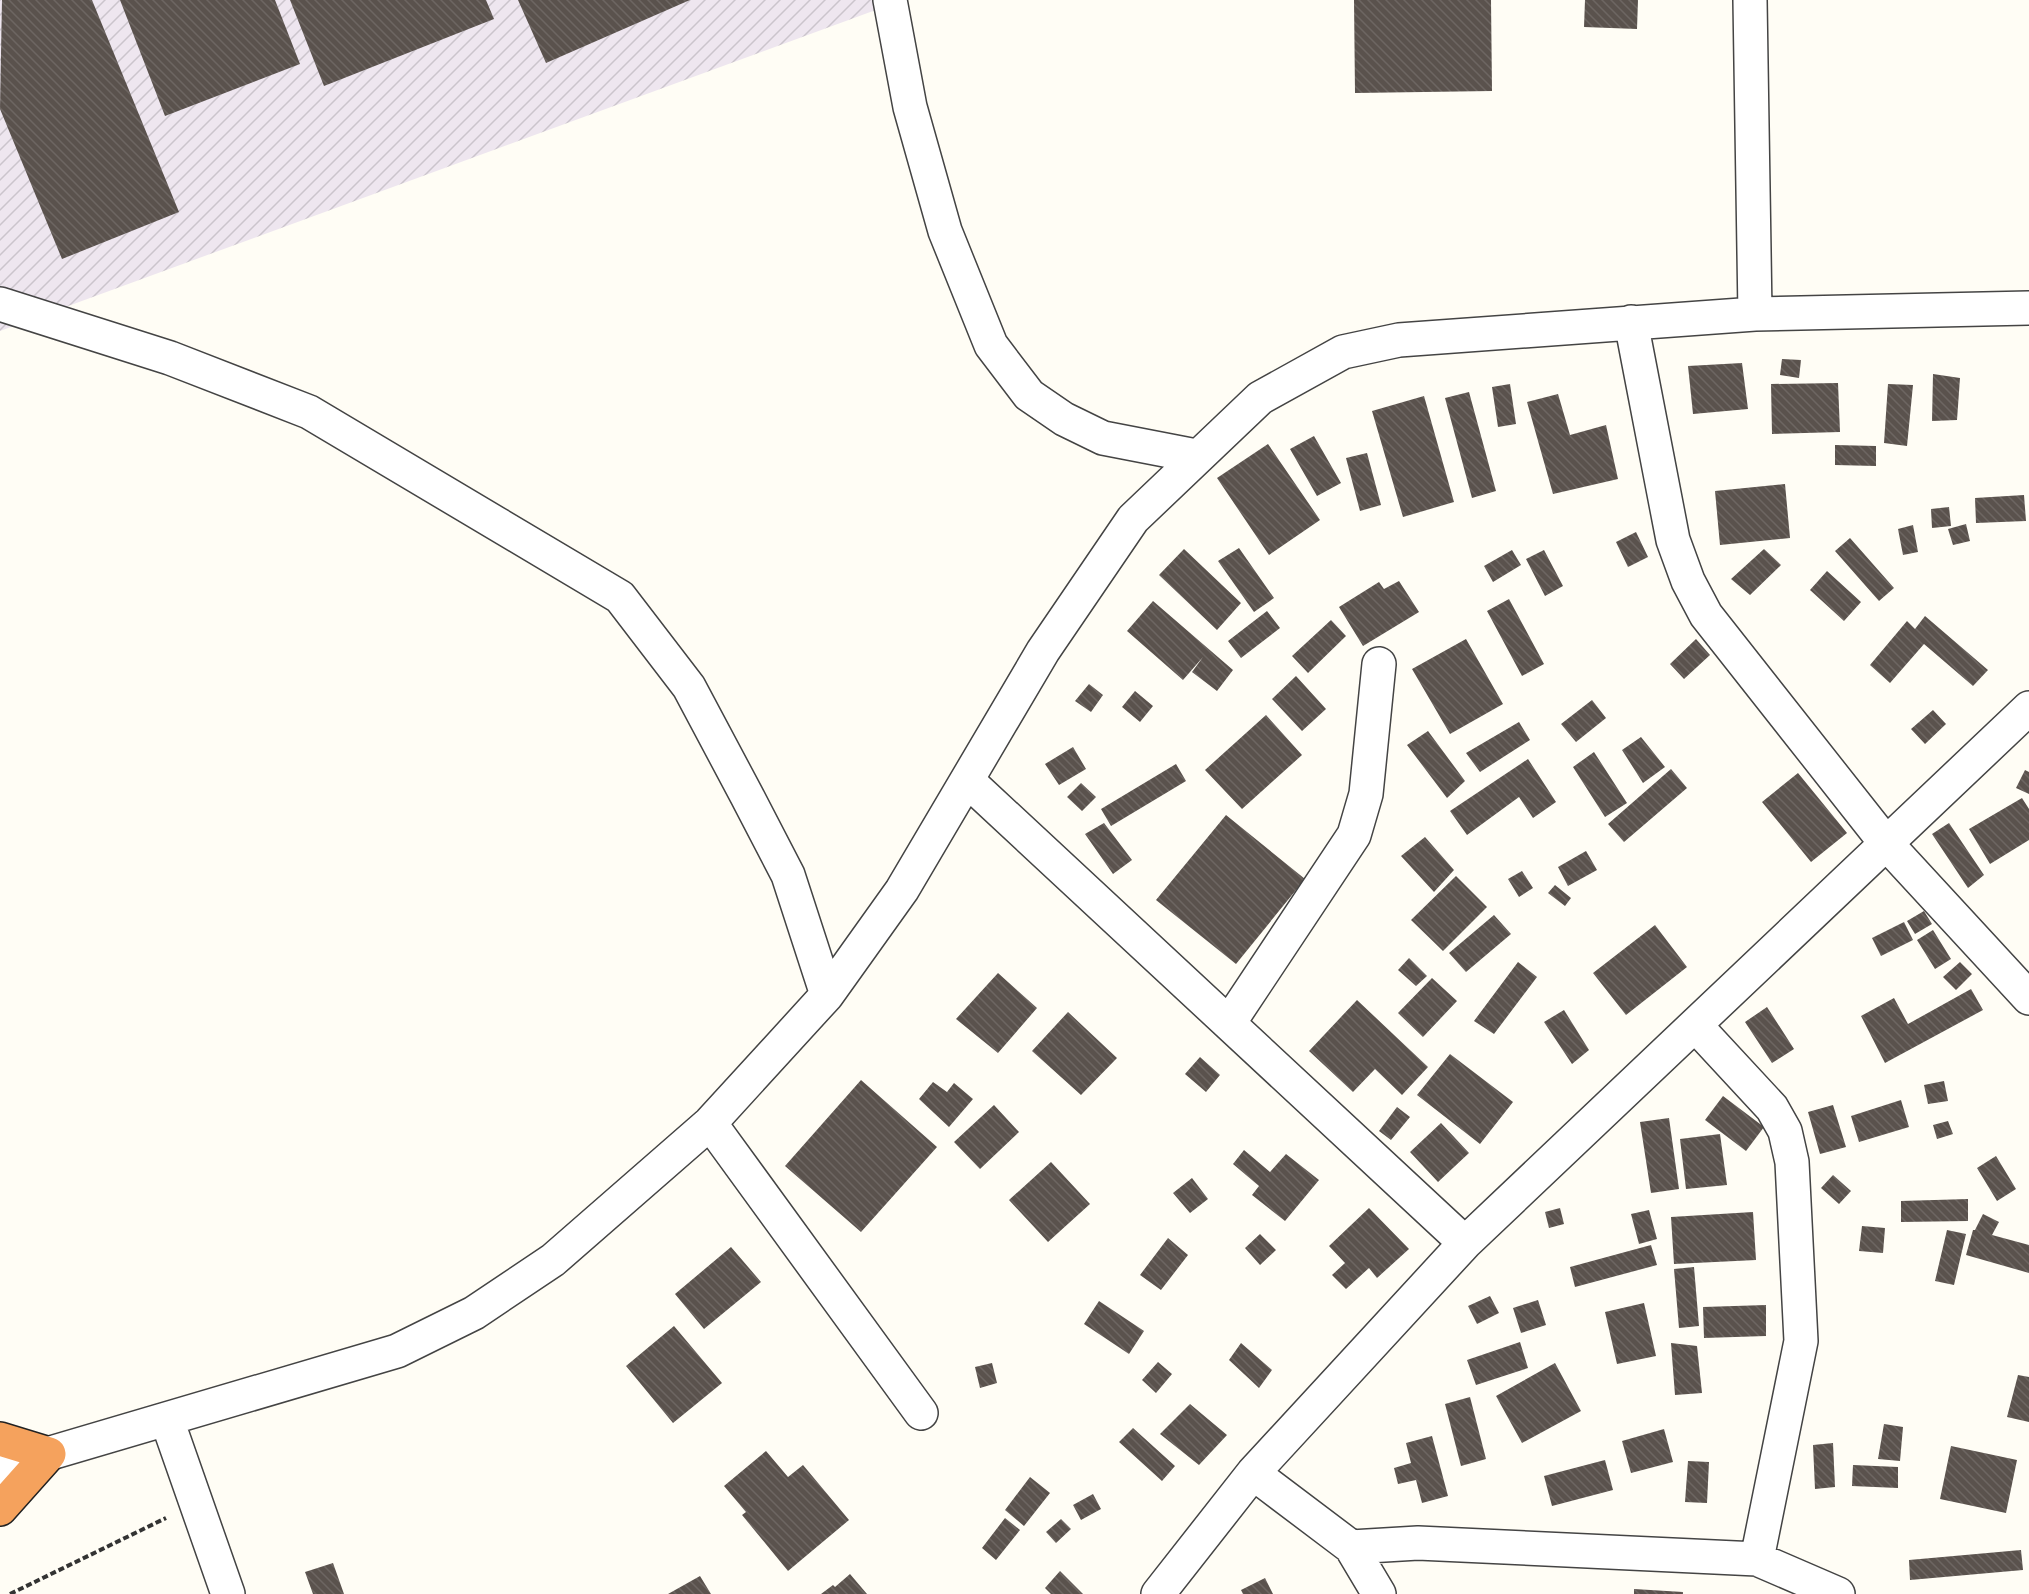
<svg xmlns="http://www.w3.org/2000/svg" width="2029" height="1594" viewBox="0 0 2029 1594" font-family="Bitter,serif">
<defs>
<pattern id="industrial-furrows" width="10" height="10" patternUnits="userSpaceOnUse" patternTransform="scale(1.5)"><rect width="10" height="10" fill="#eee6ef"/><path d="M-1 1l2-2M0 10L10 0M9 11l2-2" fill="none" stroke="#cbc4cc"/></pattern>
<pattern id="building-back-hatch" width="6" height="6" patternUnits="userSpaceOnUse" patternTransform="scale(1.5)"><rect width="6" height="6" fill="#5a524d"/><path d="M-1 5l2 2M0 0l6 6M5-1l2 2" fill="none" stroke="#6d6662"/></pattern>
</defs>
<rect width="100%" height="100%" fill="#fffdf5"/>
<!-- industrial -->
<path fill="url(#industrial-furrows)" d="M0,0H903L0,331Z"/>
<!-- building -->
<path fill="url(#building-back-hatch)" d="M2,0H92L179,212L62,259L0,109Z
M120,0H275L300,64L165,116Z
M290,0H486L494,19L324,86Z
M518,0H690L546,63Z
M1354,0H1491L1492,91L1355,93Z
M1585,0H1638L1637,29L1584,27Z
M1782,359L1801,360L1799,378L1780,375Z
M1742,363L1748,409L1693,414L1688,366Z
M1933,374L1960,378L1957,420L1932,421Z
M1838,383L1840,432L1772,434L1771,384Z
M1510,384L1516,424L1498,427L1492,387Z
M1888,384L1913,385L1907,446L1884,443Z
M1469,392L1496,491L1472,498L1445,398Z
M1558,394L1570,435L1606,425L1618,479L1553,494L1527,402Z
M1424,396L1454,502L1403,517L1372,411Z
M1314,436L1341,483L1317,496L1290,449Z
M1268,444L1320,520L1269,555L1217,478Z
M1835,445L1876,446V466L1835,465Z
M1367,453L1381,505L1360,511L1346,458Z
M1785,484L1790,538L1720,545L1715,491Z
M2024,495L2026,521L1976,523L1975,498Z
M1949,507L1951,526L1932,528L1931,509Z
M1966,524L1970,541L1953,545L1948,529Z
M1913,525L1918,552L1903,555L1898,529Z
M1636,532L1648,557L1628,567L1616,542Z
M1850,538L1894,588L1879,601L1835,551Z
M1239,548L1274,598L1254,612L1218,561Z
M1184,549L1241,603L1217,630L1159,575Z
M1764,549L1781,565L1750,595L1731,579Z
M1512,550L1521,565L1493,582L1484,566Z
M1544,550L1563,586L1545,596L1526,559Z
M1827,571L1861,602L1844,621L1810,590Z
M1399,581L1419,612L1363,646L1339,607L1379,582L1384,589Z
M1509,599L1544,664L1522,676L1487,611Z
M1153,601L1233,670L1217,691L1192,672L1203,657L1183,680L1127,631Z
M1267,611L1280,628L1241,658L1228,641Z
M1925,616L1988,670L1973,686L1924,644L1890,683L1870,665L1907,621L1915,629Z
M1331,620L1346,636L1308,673L1292,656Z
M1466,639L1503,704L1450,734L1412,669Z
M1696,639L1710,655L1684,679L1670,664Z
M1296,676L1326,709L1302,731L1272,699Z
M1089,684L1103,695L1091,712L1075,701Z
M1135,691L1153,706L1140,722L1122,707Z
M1592,700L1606,718L1576,742L1561,724Z
M1933,710L1946,724L1925,744L1911,729Z
M1266,715L1302,755L1242,809L1205,770Z
M1519,722L1530,740L1480,772L1466,753Z
M1428,731L1465,781L1447,798L1407,745Z
M1641,737L1665,767L1643,783L1622,750Z
M1073,747L1086,769L1059,785L1045,764Z
M1594,752L1627,803L1605,817L1573,767Z
M1528,759L1556,802L1533,818L1519,797L1467,835L1450,811Z
M1176,764L1186,781L1111,826L1101,809Z
M1671,769L1687,788L1624,842L1608,824Z
M2025,770L2029,772V794L2016,788Z
M1798,773L1847,833L1811,862L1762,802Z
M1081,783L1096,797L1082,811L1067,797Z
M2022,798L2029,809V840L1990,864L1969,829Z
M1226,815L1305,879L1236,964L1156,900Z
M1104,823L1132,860L1113,874L1085,834Z
M1949,823L1984,875L1968,888L1932,834Z
M1425,837L1454,870L1434,892L1401,856Z
M1586,851L1597,870L1568,886L1558,867Z
M1522,871L1533,888L1519,897L1508,879Z
M1456,876L1487,907L1443,951L1411,920Z
M1555,885L1571,898L1565,906L1548,893Z
M1924,911L1932,924L1915,934L1907,921Z
M1494,915L1511,934L1466,972L1449,953Z
M1904,922L1913,940L1881,956L1872,938Z
M1655,925L1687,967L1626,1015L1593,973Z
M1933,930L1951,959L1935,969L1917,940Z
M1409,958L1427,976L1416,986L1398,970Z
M1518,962L1537,977L1494,1034L1474,1021Z
M1960,962L1972,974L1956,990L1943,977Z
M998,973L1037,1008L998,1053L956,1019Z
M1432,978L1457,1001L1423,1037L1398,1013Z
M1971,989L1983,1010L1885,1063L1861,1016L1894,998L1908,1024Z
M1357,1000L1428,1067L1402,1095L1375,1069L1353,1092L1309,1051Z
M1767,1007L1794,1049L1772,1063L1745,1022Z
M1564,1010L1589,1050L1572,1064L1544,1022Z
M1068,1012L1117,1058L1081,1095L1032,1051Z
M1450,1054L1513,1102L1480,1144L1417,1095Z
M1200,1057L1220,1075L1206,1092L1185,1074Z
M861,1080L937,1147L861,1232L785,1166Z
M1944,1081L1948,1101L1928,1104L1924,1085Z
M933,1082L947,1092L954,1083L973,1099L949,1127L919,1099Z
M1723,1096L1764,1127L1746,1151L1705,1120Z
M1901,1100L1909,1127L1859,1142L1851,1116Z
M994,1105L1019,1132L980,1169L954,1142Z
M1833,1105L1846,1147L1820,1154L1808,1112Z
M1397,1107L1410,1117L1391,1140L1379,1131Z
M1669,1118L1679,1189L1651,1193L1640,1122Z
M1948,1121L1953,1134L1937,1139L1933,1125Z
M1441,1123L1469,1153L1438,1182L1410,1152Z
M1720,1134L1727,1185L1686,1189L1680,1139Z
M1244,1150L1270,1172L1286,1154L1319,1180L1285,1221L1252,1195L1259,1186L1233,1164Z
M1996,1156L2016,1189L1997,1201L1977,1168Z
M1051,1162L1090,1204L1048,1242L1009,1200Z
M1833,1175L1851,1191L1839,1204L1821,1188Z
M1192,1178L1208,1199L1190,1213L1173,1193Z
M1968,1199V1221L1901,1222V1201Z
M1369,1208L1409,1249L1377,1278L1369,1268L1346,1289L1332,1275L1345,1263L1329,1246Z
M1560,1208L1564,1224L1549,1228L1545,1212Z
M1649,1210L1657,1239L1639,1244L1631,1214Z
M1753,1212L1756,1260L1674,1264L1671,1217Z
M1983,1214L1999,1222L1992,1235L2029,1245V1273L1966,1255L1973,1230H1975Z
M1862,1226L1885,1228L1883,1253L1859,1251Z
M1947,1230L1966,1234L1954,1285L1935,1281Z
M1260,1234L1276,1250L1260,1265L1245,1248Z
M1168,1238L1188,1255L1161,1290L1140,1275Z
M1651,1245L1657,1265L1575,1287L1570,1267Z
M731,1247L761,1282L704,1329L675,1294Z
M1694,1267L1699,1326L1679,1328L1674,1269Z
M1490,1296L1499,1313L1477,1324L1468,1306Z
M1538,1300L1546,1325L1521,1333L1513,1308Z
M1099,1301L1144,1331L1129,1354L1084,1324Z
M1644,1303L1656,1356L1617,1364L1605,1312Z
M1766,1305V1336L1704,1338L1703,1307Z
M674,1326L722,1383L673,1423L626,1366Z
M1520,1342L1528,1368L1476,1385L1467,1360Z
M1241,1343L1272,1370L1259,1388L1229,1360Z
M1671,1343L1697,1346L1702,1393L1675,1395Z
M1158,1362L1172,1374L1156,1393L1142,1380Z
M992,1363L997,1383L980,1388L975,1367Z
M1555,1363L1581,1411L1522,1443L1496,1396Z
M2018,1375L2029,1377V1422L2007,1417Z
M1470,1397L1486,1459L1461,1466L1445,1404Z
M1190,1404L1227,1435L1199,1465L1160,1434Z
M1884,1424L1903,1427L1900,1461L1878,1459Z
M1133,1428L1175,1466L1162,1481L1119,1442Z
M1664,1429L1673,1462L1631,1473L1622,1441Z
M1432,1436L1448,1496L1422,1503L1416,1480L1398,1484L1394,1468L1411,1463L1406,1443Z
M1833,1443L1835,1487L1815,1489L1813,1445Z
M1951,1446L2017,1460L2006,1513L1940,1499Z
M766,1451L788,1477L803,1465L849,1520L788,1571L742,1515L746,1512L724,1486Z
M1605,1460L1613,1490L1552,1506L1544,1476Z
M1688,1461L1709,1462L1707,1503L1685,1502Z
M1853,1465L1898,1467V1488L1852,1486Z
M1030,1477L1050,1493L1024,1526L1005,1510Z
M1093,1494L1101,1509L1081,1520L1073,1505Z
M1005,1518L1020,1530L996,1560L982,1548Z
M1061,1519L1071,1529L1056,1543L1046,1532Z
M2021,1550L2023,1570L1910,1580L1909,1560Z
M333,1563L344,1594H313L305,1572Z
M1060,1571L1083,1594H1051L1045,1588Z
M850,1574L867,1594H821L833,1585L835,1587Z
M700,1576L711,1594H668Z
M1265,1578L1273,1594H1243L1241,1590Z
M1634,1589L1683,1592V1594H1634Z"/>
<g fill="none" stroke-linecap="round" stroke-linejoin="round">
<!-- minor casing -->
<g stroke="#444" stroke-width="36">
<path id="minor" d="M890,0L910,107L945,231L991,345L1029,395L1064,419L1103,438L1196,456
M1750,0L1755,314
M0,304L170,358L309,412L620,597L689,687L747,796L788,875L827,995
M1631,322L1673,540L1688,581L1706,615L1885,842L2029,998
M968,781L1465,1243
M1229,1023L1354,835L1366,794L1379,664
M1696,1026L1772,1108L1785,1131L1792,1162L1801,1341L1757,1559
M710,1123L921,1413
M167,1420L228,1594
M0,1468L397,1351L474,1313L553,1260L710,1123L827,995L902,890L1043,651L1133,519L1260,398L1343,352L1399,340L1755,314L2029,308
M1253,1473L1351,1547L1379,1594
M1351,1547L1418,1543L1757,1559L1838,1594
M1158,1594L1253,1473L1465,1243L2029,708"/>
</g>
<!-- highway casing -->
<g stroke="#222" stroke-width="36">
<path id="highway" d="M0,1439L49,1454L0,1509"/>
</g>
<!-- path -->
<path stroke="#333" stroke-width="4" stroke-dasharray="6 3" stroke-linecap="butt" d="M10,1594L166,1518"/>
<!-- minor -->
<use href="#minor" stroke="#fff" stroke-width="33"/>
<!-- highway -->
<use href="#highway" stroke="#f5a25d" stroke-width="33"/>
</g>
</svg>
